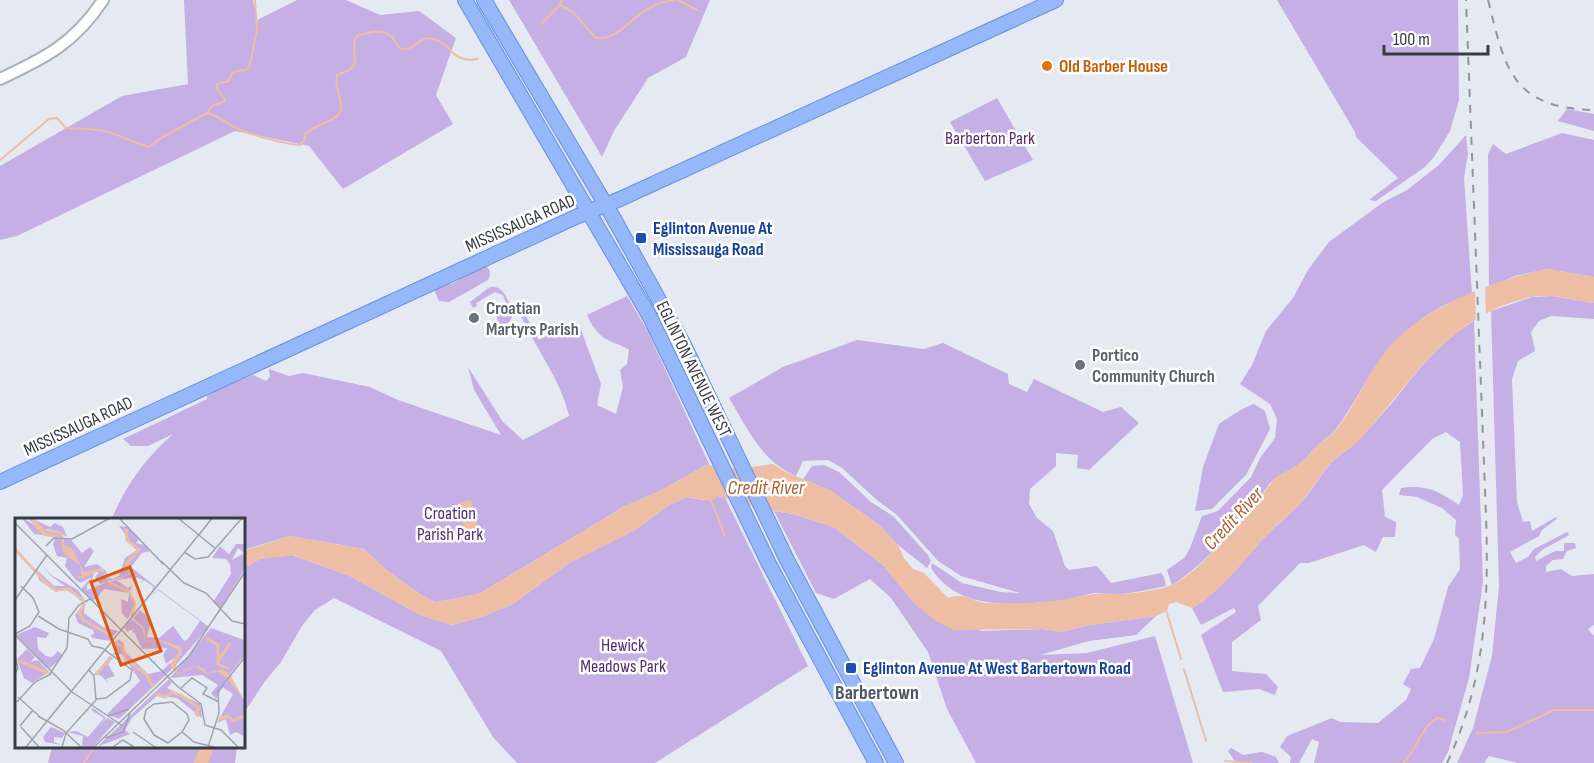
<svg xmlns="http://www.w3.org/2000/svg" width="1594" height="763" viewBox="0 0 1594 763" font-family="'Sofia Sans Condensed',sans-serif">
<rect width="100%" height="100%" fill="#e5eaf2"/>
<!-- green -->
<path fill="#c5afe5" d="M184,0H253L257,20L297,0H346L380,15L419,11L456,38L436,95L453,124L343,189L309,146L235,131L17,236L0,240V166L122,96L188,84Z
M509,0H710L686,57L648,78L614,131L602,157Z
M1277,0H1458L1459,100L1450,131L1434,157L1425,167L1376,201L1369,200L1398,178L1356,137L1355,132Z
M997,98L1033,160L985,181L950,122Z
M1567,109L1594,114V131L1558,121Z
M1562,133L1594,140V277L1547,269L1515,276L1489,287L1488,154L1493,144L1506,154Z
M1466,135L1468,154L1464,178L1472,294C1433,306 1398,332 1375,367C1362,387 1351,409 1336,429C1331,436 1322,440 1316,447C1310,453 1304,461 1297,466C1290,470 1283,473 1277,477C1267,484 1261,497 1254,506C1229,534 1204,565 1172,585L1167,570L1185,557L1190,548L1202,516L1218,511L1251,477L1260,458L1275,438L1277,419L1270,404L1240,384L1252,365L1266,331L1293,298L1308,270L1329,242L1382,203L1407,190L1439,165Z
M485,265C491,270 491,273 488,280L449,302L439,301L435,292L436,288L453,283Z
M490,287C494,287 497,287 500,289C507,295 516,314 510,321C504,328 494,328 486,331L484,327L498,320L496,316L508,309L503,295L495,292L476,303L477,306L473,308L470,302Z
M627,296L647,330L710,466L706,465L658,492L625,506L479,594L436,602L423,596L385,569L364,549L290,536L243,550V520H111C127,484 144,460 173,434L148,446H131L123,439L207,399V396L216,390L253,375L266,381L270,377L269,369L289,376L303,373L370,387L398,400L501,435L474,390L468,367L503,422L523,440L569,416C561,378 531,343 517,306L519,303L539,340L574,321L580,327L601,384L597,405L616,414L623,387L620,370L627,364L629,350C619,343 613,344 606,339C597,334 591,324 587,315Z
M1553,296L1594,303V319L1551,316L1539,321L1531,332L1535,351L1518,361L1512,379L1517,502L1523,522L1530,521L1532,531L1556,517L1557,519L1542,530L1539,536L1510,552L1516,563L1528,557L1534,549L1567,532L1569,535L1542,550L1535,557L1536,561L1555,551H1564V543H1575L1576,548L1567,551L1563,559L1553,560L1546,566V572L1561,569L1572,576L1594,574V625L1588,629L1594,636V763H1518L1489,756L1484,763H1457L1473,728L1492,656L1499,586L1491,311L1532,297Z
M1474,321L1483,582L1469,678L1448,752L1442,763H1314L1319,742L1312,739L1299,763H1290L1291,757L1280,747L1287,736L1332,718L1340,722L1378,723L1406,700L1411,689L1403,684L1411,669L1420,668L1434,639L1448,587L1460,569L1459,539L1455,535L1456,520L1442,508L1417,497L1399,495L1401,488C1425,484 1440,491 1459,505L1463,495L1460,442L1446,432L1432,439L1382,490L1385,517L1396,522L1395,537H1383L1376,552L1364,545L1309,563H1300L1258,606L1261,620L1232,642V671L1266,674L1278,687L1275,695L1259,689L1223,692L1201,635L1236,612L1234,608L1201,625L1192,608C1216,596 1244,560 1263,539C1273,528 1285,519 1296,508C1310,494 1319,476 1333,461C1341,453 1353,447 1361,438C1370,427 1381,416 1391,404C1416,373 1439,342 1474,321Z
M857,340L924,349L943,343L1008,374L1009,384L1027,392L1034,379L1103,412L1121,407L1139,423L1089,470L1077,468L1078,455L1056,453V466L1030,489L1029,504L1037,518L1053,531L1065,566L1069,570L1097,566L1111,583L1161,573L1164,577L1166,586C1151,589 1135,593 1120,594C1113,595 1105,593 1097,593C1084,594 1070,600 1057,601C1013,605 958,611 931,568L932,563L962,583L1001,592L1020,593L961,576L938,561L897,515L878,501L842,468L828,460L803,461L796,476C761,461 748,429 729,398L783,367Z
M1254,404L1265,411L1270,429L1246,475L1212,509L1195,511L1203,467L1219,424C1228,418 1244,407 1254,404Z
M824,465L839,472L871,502L893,516L928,555L931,561L927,568L898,545L879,525L831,491L803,479L812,466Z
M718,496L725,498L808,666L655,763H517L493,737L441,651L334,598L315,610L302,626L281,662L266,680L243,714V568L260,559L292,555L350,576L420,615L452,625L481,617L513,604L569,563L635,530L669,505L687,497L703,500Z
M774,511L793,514L834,527L884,566L915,604L982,631L1043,629L1061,632L1090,625L1156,616L1136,635L1089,641L1040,655L1087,653L1155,636L1193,763H976L947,709L928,652L891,598L870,579L834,599L816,593Z
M52,747H237L235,763H48Z
M1231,748L1243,755L1262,752L1276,757L1279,763H1236L1228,751Z"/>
<!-- water -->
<path fill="#edbea3" d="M1547,269L1594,277V303C1574,300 1551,293 1531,297C1448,315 1413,381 1360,439C1352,448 1340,453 1332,462C1320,475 1310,491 1299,505C1289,516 1276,525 1266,536C1247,557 1216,597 1192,608L1176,602L1169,604L1167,611L1156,616L1090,625L1061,632L1043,629L953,630L934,620L915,604L884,566L834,527L794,514L763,509L718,496L711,501L687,497L669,505L635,530L569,563L513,604L481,617L452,625L420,615L350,576L293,555L260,559L243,568V551L290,536L364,549L385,569L423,596L436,602L479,594L625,506L658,492L706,465L738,469L773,464L784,471L831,491L879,525L898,545L904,558L913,569L924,573L948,598C968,592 970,602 987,603C1011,604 1036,604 1060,600C1072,599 1083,595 1095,594C1103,593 1111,595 1118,594C1131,594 1160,590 1172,585C1204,570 1250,509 1273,481C1279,473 1291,471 1299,464C1307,458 1312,451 1318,445C1324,439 1331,436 1336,430C1357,404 1368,371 1390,346C1426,306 1495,280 1547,269Z
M471,500L479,530L466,534L458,503Z
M201,746L214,747L208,763H193Z"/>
<!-- pier -->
<path fill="#e5eaf2" d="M1485,285L1486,317L1476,323L1475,290Z"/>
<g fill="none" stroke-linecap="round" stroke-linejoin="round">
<!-- stream -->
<path stroke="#edbea3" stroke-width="2" d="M678,0L697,10
M560,5L573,12L596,38C617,41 630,18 648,9C656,4 665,1 675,0
M541,24L560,5L562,0
M207,113L212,106L223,102L225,100L218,90L217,84L229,81C232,70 236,71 246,70L250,65L257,29L255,0
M0,160L49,119L57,118L66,128C80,129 94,128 108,132C122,136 135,143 149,147L161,138L207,113C219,116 222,120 232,126C247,134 283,144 300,145L304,141L305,134C314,125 329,124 338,115C347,106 333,88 337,75L349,70L355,64L354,42L357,36C367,32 383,28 392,37C397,42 396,49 404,49C416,50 418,35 434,39C452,43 451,64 478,59
M711,500L725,536
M1166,610L1181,659
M1184,669L1206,741
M1477,733L1507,732L1554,710H1594
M1225,761L1252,763
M84,763L95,746
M1403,763C1418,749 1420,727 1438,718L1445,720"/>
<!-- minor casing -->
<g stroke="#a8b1bd" stroke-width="14">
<path id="minor" d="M0,79C45,58 75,43 103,0"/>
</g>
<!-- major casing -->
<g stroke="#6790df" stroke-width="16">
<path id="major" d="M465,0L650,317L769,564L876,763
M484,0L613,217L685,347L787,560L896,763
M0,482L578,216L620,199L1056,0"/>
</g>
<!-- minor -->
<use href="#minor" stroke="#fff" stroke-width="10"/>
<!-- major -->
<use href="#major" stroke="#96b7fa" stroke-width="14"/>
<!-- rail -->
<path stroke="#959595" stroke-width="2" stroke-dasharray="8 8" stroke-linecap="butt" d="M1488,0C1505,68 1511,108 1594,110
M1447,763C1485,682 1489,603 1486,516L1466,0"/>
</g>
<!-- markers -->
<circle fill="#e8710a" stroke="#fff" stroke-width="2" cx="1047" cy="66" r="6"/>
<g fill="#1a4fb4" stroke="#fff" stroke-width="2">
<rect x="635" y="232" width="12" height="12" rx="3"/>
<rect x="845" y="662" width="12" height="12" rx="3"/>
</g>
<g fill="#6b7280" stroke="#fff" stroke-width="2">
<circle cx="474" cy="318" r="6"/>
<circle cx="1080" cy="365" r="6"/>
</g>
<g text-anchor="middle" stroke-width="5" stroke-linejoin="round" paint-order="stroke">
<!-- food labels -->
<g font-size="18" font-weight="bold" fill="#c56008" stroke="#fff" text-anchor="start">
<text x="1059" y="72">Old Barber House</text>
</g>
<!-- park labels -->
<g font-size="18" fill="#552b74" stroke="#fff">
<text x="990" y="144">Barberton Park</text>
<text x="450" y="519">Croation<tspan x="450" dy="21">Parish Park</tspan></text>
<text x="623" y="651">Hewick<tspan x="623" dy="21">Meadows Park</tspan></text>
</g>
<!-- street labels -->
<g font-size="18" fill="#353c44" stroke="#fff">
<text transform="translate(520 223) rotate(-24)" y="6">MISSISSAUGA ROAD</text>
<text transform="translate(694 369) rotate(64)" y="6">EGLINTON AVENUE WEST</text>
<text transform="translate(78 426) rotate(-25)" y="6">MISSISSAUGA ROAD</text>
</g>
<!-- transit labels -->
<g font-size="18" font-weight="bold" fill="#164399" stroke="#fff" text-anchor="start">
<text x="653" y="234">Eglinton Avenue At<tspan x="653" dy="21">Mississauga Road</tspan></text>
<text x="863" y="674">Eglinton Avenue At West Barbertown Road</text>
</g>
<!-- worship labels -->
<g font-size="18" font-weight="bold" fill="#5b616d" stroke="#fff" text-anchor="start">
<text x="486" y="314">Croatian<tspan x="486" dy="21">Martyrs Parish</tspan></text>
<text x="1092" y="361">Portico<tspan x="1092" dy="21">Community Church</tspan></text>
</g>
<!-- water labels -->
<g font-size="20" font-style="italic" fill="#ac6032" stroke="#fff">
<text x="766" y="494">Credit River</text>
<text transform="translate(1233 518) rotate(-47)" y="7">Credit River</text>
</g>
<!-- neighbourhood labels -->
<g font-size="20" font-weight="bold" fill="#4d5867" stroke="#fff">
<text x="877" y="699">Barbertown</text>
</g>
</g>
<!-- overview -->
<g transform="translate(15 518)">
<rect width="230" height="230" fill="#e5eaf2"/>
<path d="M7,0L24,9L16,0L35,9L40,5L48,9L52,19L41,12L28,11L43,14L48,20L19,16ZM104,8L112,9L124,21L121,25L129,27L135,33L127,35L116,49L141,69L134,78L139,69L129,62L125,67L128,62L121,59L122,69L116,60L101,62L113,70L118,67L115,73L95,64L116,56L94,63L87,50L82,52L88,53L93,64L85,66L80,59L84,54H79L77,63L72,67V72L93,64L114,75L119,86L113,101L107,96L106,81L113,84L114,75L89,71L78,84L66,71L77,59L65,65L60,61L50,48L52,40L42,38L38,26L40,21H48V26L49,21L56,22L67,35L75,29L79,33L69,49L82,46L91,53L93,60L97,61L104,58L110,40L122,32ZM221,26H229V35L223,30L217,42L229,35L230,51L205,91L198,84L216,56L215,46L211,41L197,40L205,28L214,36ZM26,46L36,57L63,72L70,83L50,71L41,74L24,62L21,51L39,68H50L35,57ZM143,71L194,109L159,149L156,145L161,142L166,137L167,134L163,131L165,136L151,146L148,137L152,130L127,131L119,114L116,116L119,111L112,114L109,109L117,101L128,111L130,123V113L128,109L118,100L125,92L136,102L132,119L144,120L158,108L169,123L173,121L185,103L143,72L136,80ZM70,85L69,95L88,109L103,113L94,123L78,120L75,117L79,116L78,112L63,105L60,97ZM20,109L34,115L31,120L22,119L23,131L31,138L37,139L43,133L48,138L34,151L1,117ZM196,110L229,122V138L214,157L217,164L213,159L201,181L196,175L203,167L187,157L155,160ZM104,121L109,126L108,132L133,156L147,153L155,145L158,150L104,201L92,196L125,163L107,136L96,137L102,133L99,125ZM12,131L20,139L16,144L23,142L34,154L17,165L9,160L2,141ZM95,138L98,140L93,146L100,158L91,161L94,165L85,157H79ZM154,161L157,165L152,170L185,186L187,200L162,180L143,177L117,200L110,212L115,216L82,229ZM214,161L229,182V218L221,214L215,217L211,201L202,205L218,176L207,169ZM78,190L90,199V201L83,209L92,200L100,204L78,229H67L68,218L52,214L61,213L73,219L89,200L76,192ZM36,209L50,215L47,220L39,219V224L47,227L30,224L28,219Z" fill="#c5afe5"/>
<path d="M13,0L20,2L30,12H41L48,16L49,27L57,30L69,54L87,50L94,64L115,73L121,85L118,100L130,112V123L145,122L166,129L167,135L161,144L162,156L179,148L187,149L192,155L207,151L215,156L229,182L212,160L203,154L192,156L180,149L162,157L155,146L165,133L145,123L131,124L128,118L129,113L115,98L119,86L114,75L95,67L86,52L68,60H63L62,57L67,59L65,47L48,35L45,16L26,13Z" fill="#edbea3"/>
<path fill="none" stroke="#edbea3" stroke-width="3" d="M19,6L29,16L44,19M111,11L112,22L124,32L111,46L116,56M0,31L30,64L41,72L55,71L68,83M70,86L64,94L68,102L97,118M191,120L203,127V146L214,151M100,124L108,129L111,142L131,156L138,169M4,143L33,155M203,144L215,125M80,157L96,140M141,176L150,179L157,174L167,178L184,190L181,196L184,198M204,201L213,198L218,203L230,197"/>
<path fill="none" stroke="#9fa4ac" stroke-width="1.5" d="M104,0L148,46M163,0L201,31M0,5L162,168L186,186L190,207L206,212L223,229M184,17L197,0M31,28L39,20L57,21L95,0M169,34L180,41L193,39L227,0M146,43L169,65L191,75L217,103L230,106M0,82L32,37M23,98L44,111L73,121L77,128L87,130L117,152L115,162L91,180L81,181M0,116L15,108L24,94L18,80L6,68M0,117L57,174L108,208M0,138L3,150L0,156M34,157L52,130L54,100L64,87L75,81M165,171L177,160L192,170L188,176L204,184M3,179L24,198M2,184L20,164L36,156M23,198L48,212L66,229M93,198L114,191M5,208L18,192M6,209L24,229M118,214L140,229M139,217L129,201L131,192L139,186L157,184L172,196L174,202L167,214M139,217L153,225L167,214L179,224L199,229M90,220L108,214L115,195M11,229L186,14M47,229L51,215L81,182L79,158L73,151M79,229L174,138L230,54M98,229L108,222L119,229M193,229L204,195L203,173L230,139"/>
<path fill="#df580f" fill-opacity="0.15" stroke="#df580f" stroke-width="3" d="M115,49L146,133L106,147L76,64Z"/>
<rect width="230" height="230" fill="none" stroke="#353c44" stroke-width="3"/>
</g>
<!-- scale -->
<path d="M1384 45v9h104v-9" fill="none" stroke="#353c44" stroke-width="3"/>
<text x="1393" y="45" font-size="18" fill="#353c44" stroke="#ffffff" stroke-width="4.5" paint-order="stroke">100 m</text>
</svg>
